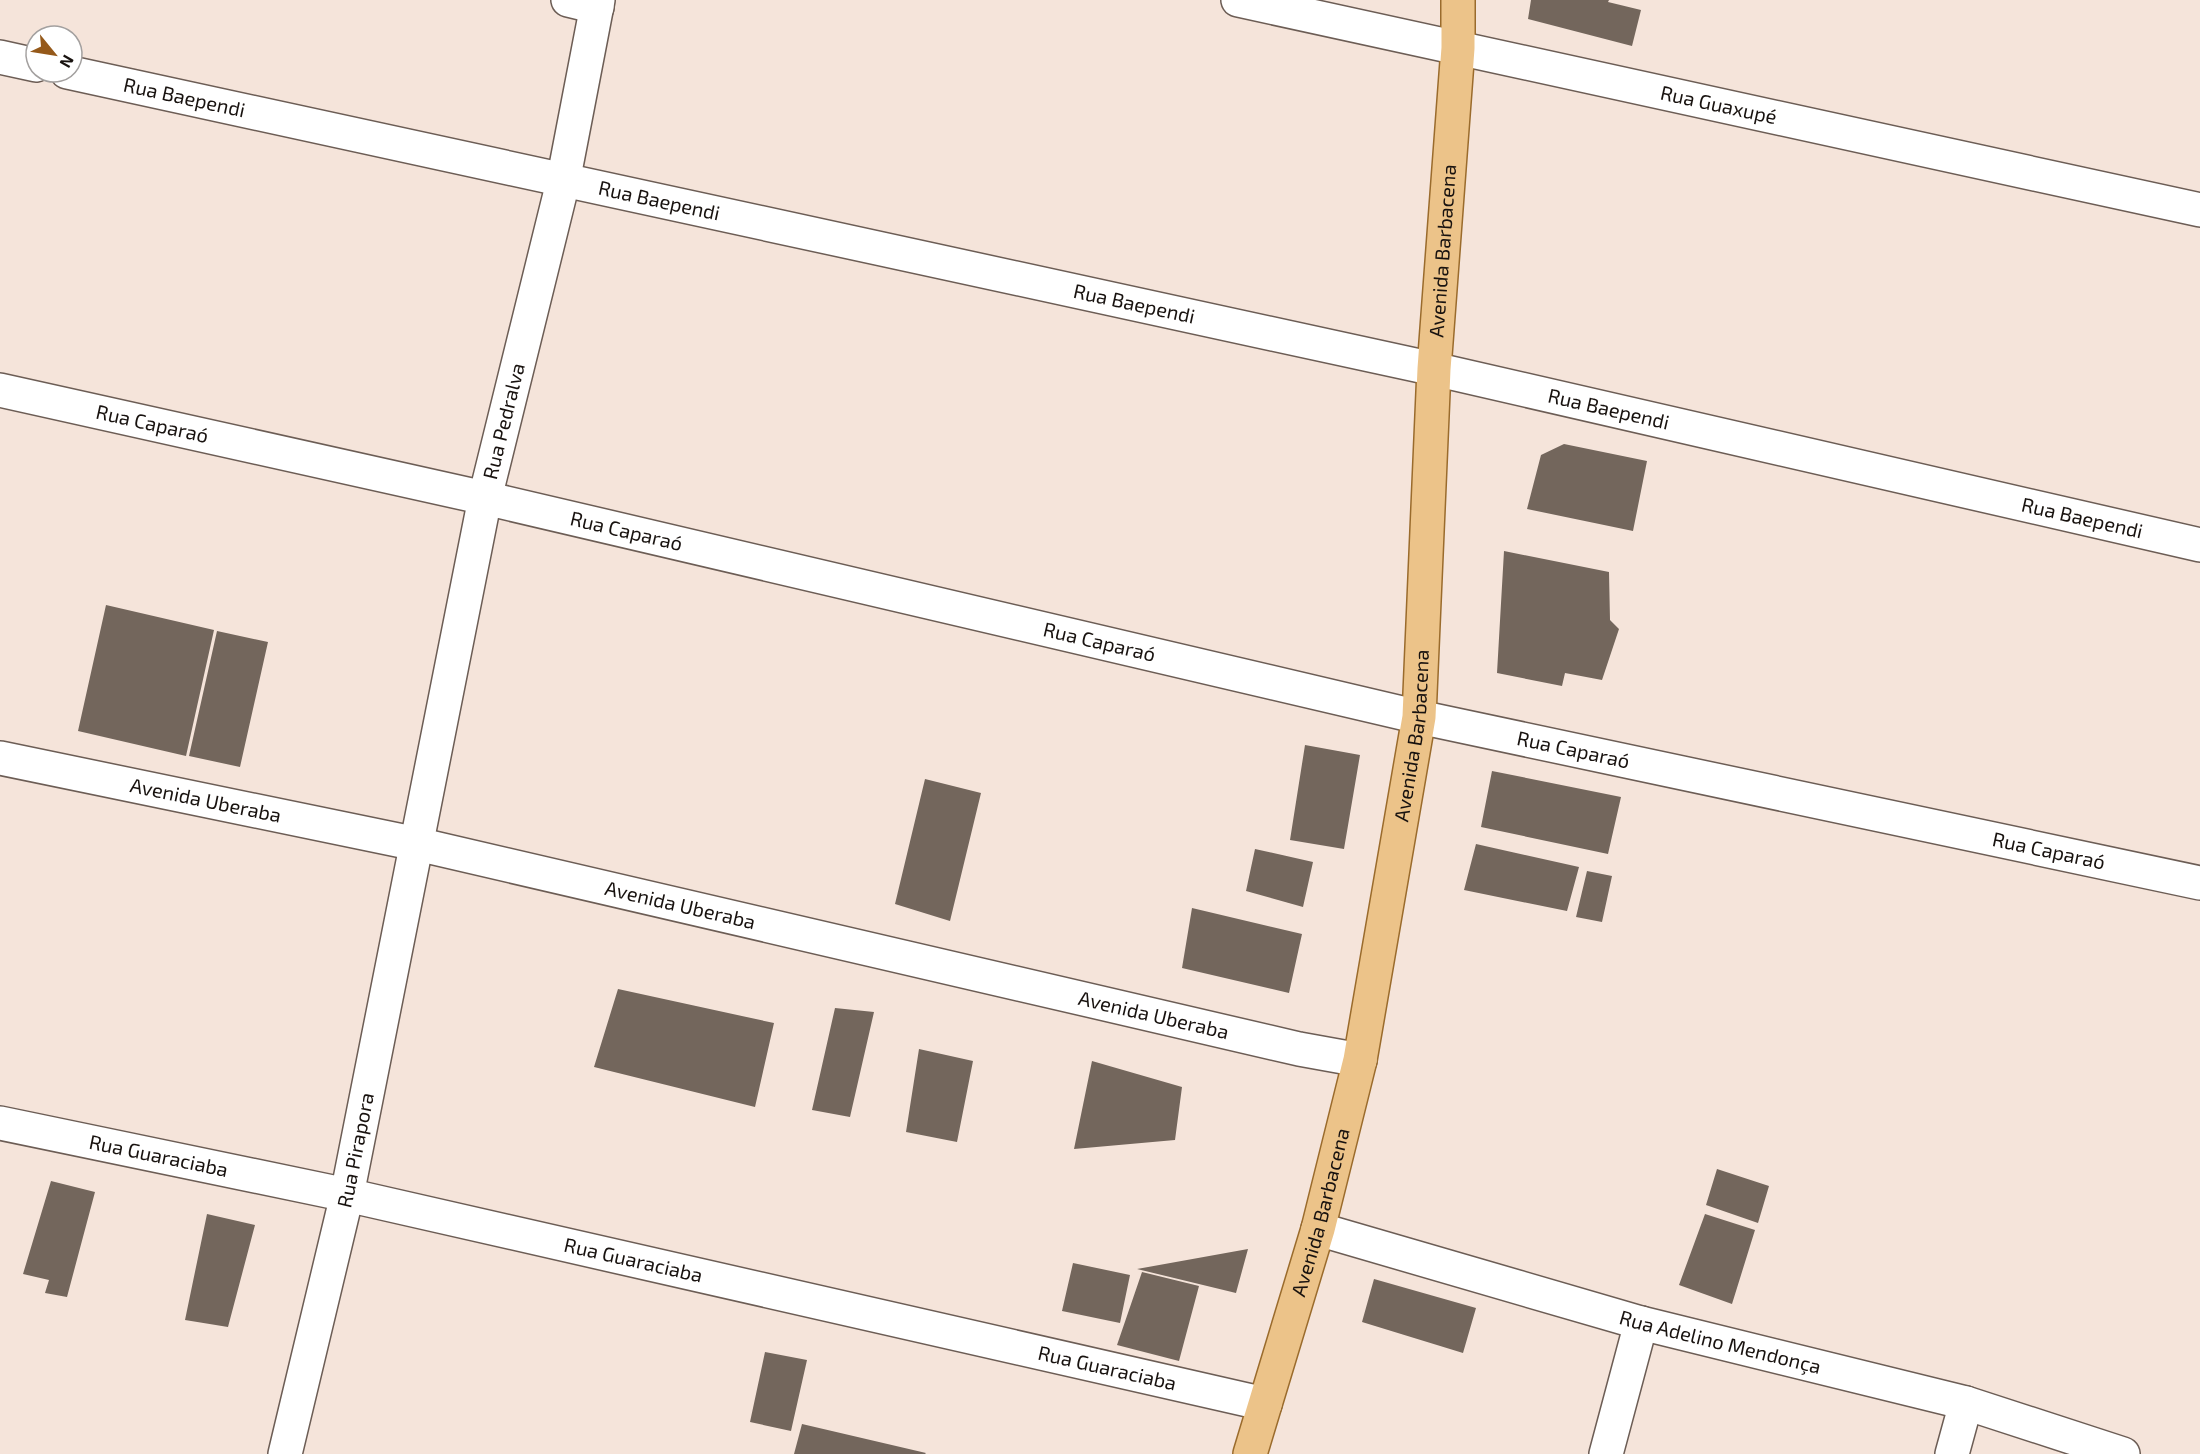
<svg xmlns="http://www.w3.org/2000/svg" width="2200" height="1454" viewBox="0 0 2200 1454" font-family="'Exo 2',sans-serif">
<rect width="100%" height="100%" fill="#f5e4da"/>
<!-- building -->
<path fill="#73665c" d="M1531,0H1609L1608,2L1641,10L1632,46L1528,19Z
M1564,444L1647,461L1633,531L1527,509L1541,455Z
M1504,551L1609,572L1610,620L1619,629L1602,680L1565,673L1562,686L1497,673Z
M106,605L214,630L186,756L78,731Z
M217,631L268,642L240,767L189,756Z
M1305,745L1360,755L1344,849L1290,840Z
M1492,771L1621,797L1608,854L1481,827Z
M925,779L981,793L950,921L895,904Z
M1476,844L1579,867L1567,911L1464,890Z
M1255,849L1313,862L1303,907L1246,891Z
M1587,871L1612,876L1602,922L1576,917Z
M1192,908L1302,934L1289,993L1182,968Z
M618,989L774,1023L755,1107L594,1067Z
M835,1008L874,1012L850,1117L812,1110Z
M919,1049L973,1061L957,1142L906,1132Z
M1092,1061L1182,1087L1175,1140L1074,1149Z
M1717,1169L1769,1186L1758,1223L1706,1205Z
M51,1181L95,1192L67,1297L45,1293L49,1280L23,1274Z
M207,1214L255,1225L228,1327L185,1320Z
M1705,1214L1755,1230L1732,1304L1679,1285Z
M1248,1249L1236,1293L1137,1269Z
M1073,1263L1130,1275L1120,1323L1062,1311Z
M1142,1272L1199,1286L1179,1361L1117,1345Z
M1374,1279L1476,1308L1463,1353L1362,1322Z
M765,1352L807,1360L791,1431L750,1422Z
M802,1424L926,1453L925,1454H794Z"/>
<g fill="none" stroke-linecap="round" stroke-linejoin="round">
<!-- minor casing -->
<g stroke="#6c5d55" stroke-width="36">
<g id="minor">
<path d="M568,0L597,7"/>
<path id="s1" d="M1238,0L2200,210"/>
<path d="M0,57L36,65"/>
<path id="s2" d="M67,72L1434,369L2200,545"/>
<path id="s3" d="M0,390L485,498L1419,717L2200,883"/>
<path id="s4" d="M0,758L417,844L1299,1049L1360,1060"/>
<path id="s5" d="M0,1123L347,1195L1265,1404"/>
<path id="s6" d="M1318,1229L1641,1323L1966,1403L2123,1454"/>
<path id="s7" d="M285,1454L347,1195L485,498L563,182L598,0"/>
<path d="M1606,1454L1641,1323"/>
<path d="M1952,1454L1966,1403"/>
</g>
</g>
<!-- major casing -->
<g stroke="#9a6b2c" stroke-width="36">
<g id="major">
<path id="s8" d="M1250,1454L1318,1229L1360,1060L1419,717L1434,369L1458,48V0"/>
</g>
</g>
<!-- minor -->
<use href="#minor" stroke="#fff" stroke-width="33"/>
<!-- major -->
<use href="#major" stroke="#ecc389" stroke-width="33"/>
</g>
<g text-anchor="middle" stroke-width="6" stroke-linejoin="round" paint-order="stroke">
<!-- street labels -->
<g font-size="20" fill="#18120f" stroke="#fff">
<text dy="7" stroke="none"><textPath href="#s2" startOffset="120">Rua Baependi</textPath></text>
<text dy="7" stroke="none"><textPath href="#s1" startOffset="492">Rua Guaxupé</textPath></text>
<text dy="7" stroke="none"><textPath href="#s2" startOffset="606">Rua Baependi</textPath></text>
<text dy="7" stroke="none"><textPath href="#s8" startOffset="1224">Avenida Barbacena</textPath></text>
<text dy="7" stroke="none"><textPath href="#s2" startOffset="1092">Rua Baependi</textPath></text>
<text dy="7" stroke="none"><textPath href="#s2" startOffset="1578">Rua Baependi</textPath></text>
<text dy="7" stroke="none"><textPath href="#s7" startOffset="1056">Rua Pedralva</textPath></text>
<text dy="7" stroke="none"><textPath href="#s3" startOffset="156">Rua Caparaó</textPath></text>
<text dy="7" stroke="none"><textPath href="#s2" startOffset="2064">Rua Baependi</textPath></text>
<text dy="7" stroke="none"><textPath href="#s3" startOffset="642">Rua Caparaó</textPath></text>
<text dy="7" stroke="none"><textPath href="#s3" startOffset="1128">Rua Caparaó</textPath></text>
<text dy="7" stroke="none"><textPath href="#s8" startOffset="738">Avenida Barbacena</textPath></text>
<text dy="7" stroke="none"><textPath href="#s3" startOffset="1614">Rua Caparaó</textPath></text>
<text dy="7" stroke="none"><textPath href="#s4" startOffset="210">Avenida Uberaba</textPath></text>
<text dy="7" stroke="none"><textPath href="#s3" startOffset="2100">Rua Caparaó</textPath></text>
<text dy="7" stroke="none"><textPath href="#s4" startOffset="696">Avenida Uberaba</textPath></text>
<text dy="7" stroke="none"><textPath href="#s4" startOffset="1182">Avenida Uberaba</textPath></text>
<text dy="7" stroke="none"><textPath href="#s7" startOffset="312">Rua Pirapora</textPath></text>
<text dy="7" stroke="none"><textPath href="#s5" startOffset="162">Rua Guaraciaba</textPath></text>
<text dy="7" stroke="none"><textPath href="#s8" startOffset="252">Avenida Barbacena</textPath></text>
<text dy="7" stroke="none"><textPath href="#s5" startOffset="648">Rua Guaraciaba</textPath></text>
<text dy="7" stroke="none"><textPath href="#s6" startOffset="418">Rua Adelino Mendonça</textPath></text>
<text dy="7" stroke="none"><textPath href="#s5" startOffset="1134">Rua Guaraciaba</textPath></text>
</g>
</g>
<!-- north arrow -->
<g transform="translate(54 54) rotate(120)"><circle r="28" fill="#ffffff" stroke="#a3a09f" stroke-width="1.5"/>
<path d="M0-4.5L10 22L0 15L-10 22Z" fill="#95591a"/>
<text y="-9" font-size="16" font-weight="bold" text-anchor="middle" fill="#18120f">N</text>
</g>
</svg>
